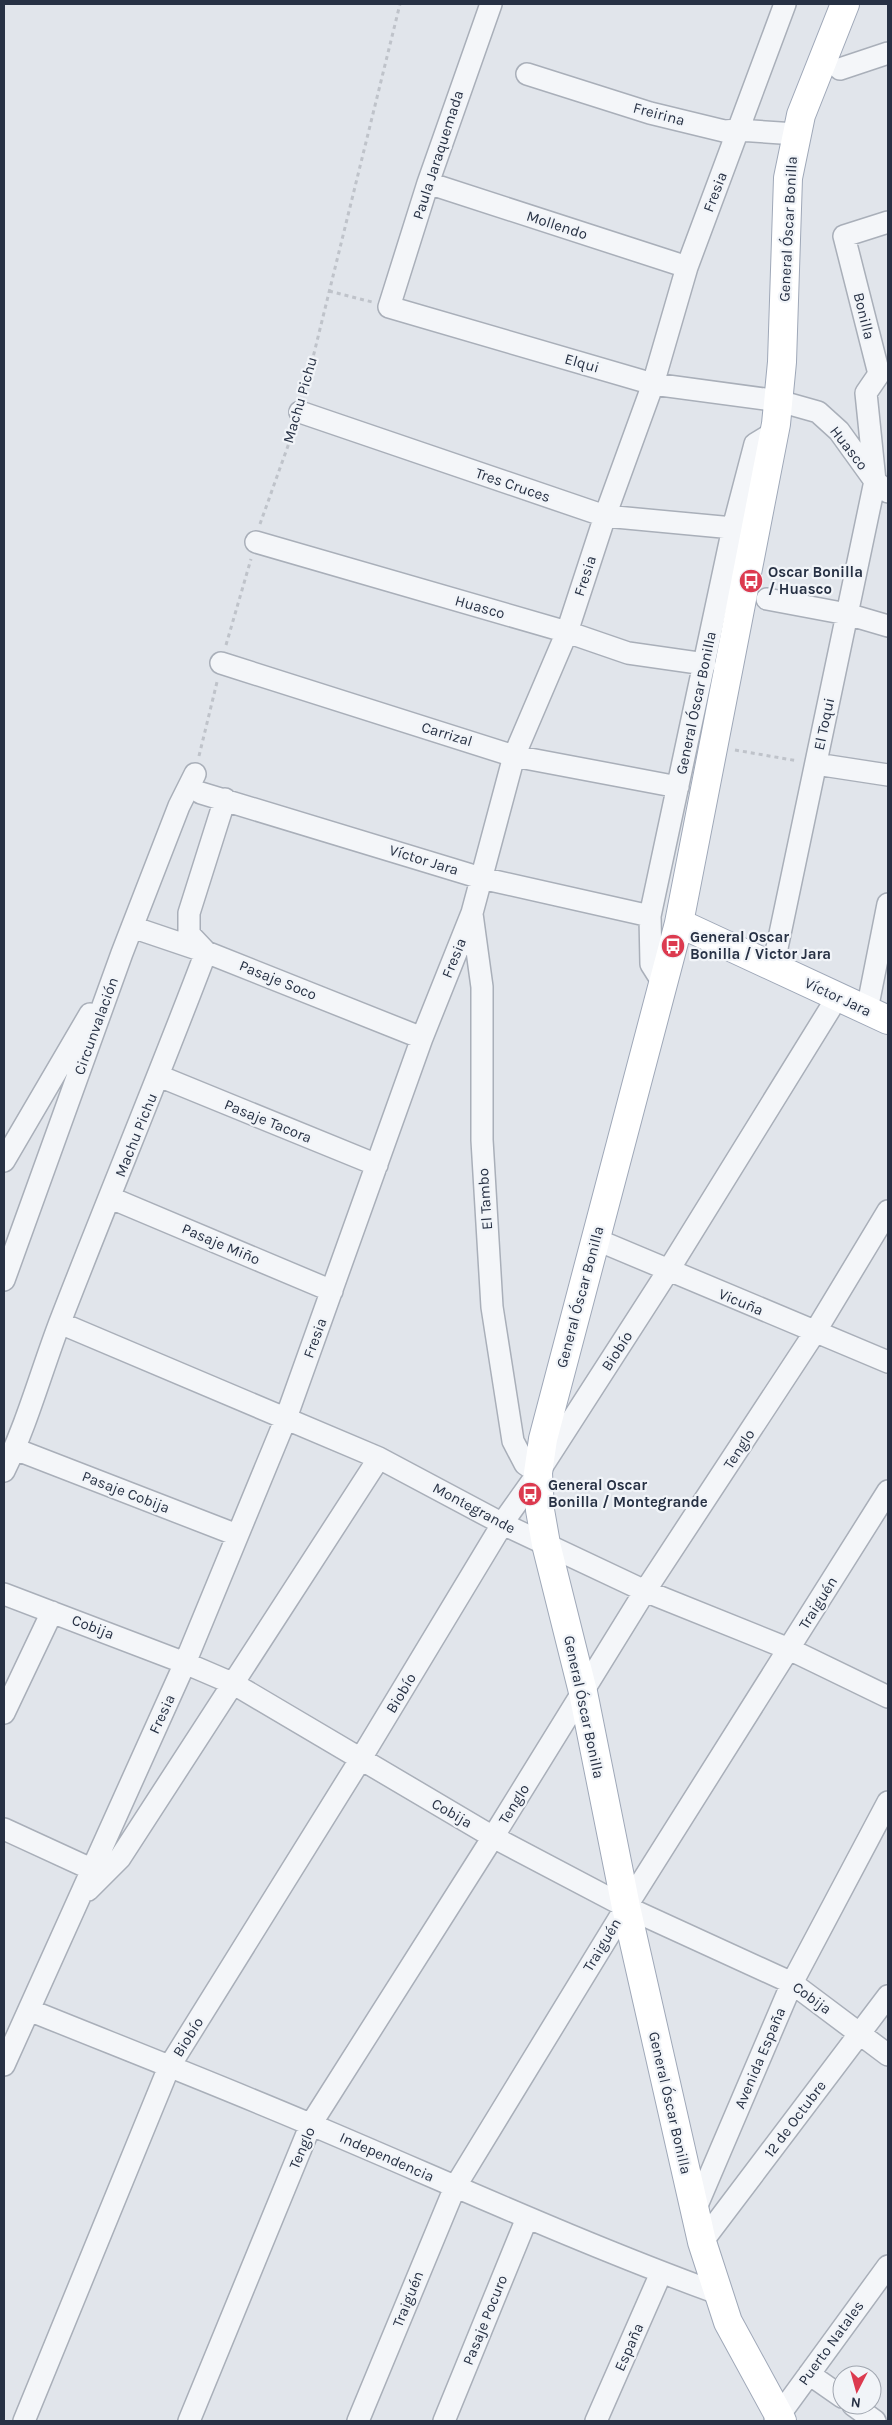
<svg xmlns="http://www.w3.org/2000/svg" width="892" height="2425" viewBox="0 0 892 2425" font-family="Karla,sans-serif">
<rect width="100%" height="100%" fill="#e1e5eb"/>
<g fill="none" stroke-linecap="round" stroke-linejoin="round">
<!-- minor casing -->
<g stroke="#a9afb9" stroke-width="24">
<path id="minor" d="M491,4L428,183L389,307L653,384L779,401L818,412L839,431L875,481L888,492
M840,69L888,53
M527,74L650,113L724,131L738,130L796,134
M428,183L687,267
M300,412L605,516L733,528
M256,542L567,632L628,653L705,664
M767,599L847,614L888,626
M221,663L514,756L678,787
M816,764L888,775
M201,793L481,878L650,916
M472,914L482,987V1140L492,1307L513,1441L525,1464L538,1473
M132,927L206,952L422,1038
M773,967L875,481L866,393L879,374L844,236L888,222
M663,983L651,964L650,916L733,528L755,444L775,432
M867,1010L888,904
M159,1076L377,1165
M4,1161L90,1014
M111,1198L332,1291
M595,1239L888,1362
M4,1280L122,953L179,806L195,774
M60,1323L379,1458L503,1524L645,1591L789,1649L888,1697
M15,1449L237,1535
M4,1471C27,1424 41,1372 60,1322C108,1198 159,1076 206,952L189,934V913L225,799
M4,1594L185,1663L234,1684L493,1837L626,1907L792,1983L888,2055
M4,1713L52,1612
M4,1829L91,1869
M88,1890L120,1858L379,1458
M29,2010C123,2048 218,2085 312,2125C447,2182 580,2243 717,2293
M4,2065L185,1663L286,1418L422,1038L472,913L514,756L567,632L605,516L653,384L687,267L785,4
M695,2210L792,1983L888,1802
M702,2242L888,1996
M809,2374L842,2397
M853,2405L875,2421
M24,2421L169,2067L360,1760L506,1518L538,1473L668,1271L838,996
M189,2421L311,2124L493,1837L645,1591L815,1332L888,1211
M358,2421L455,2187L626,1907L888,1491
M444,2421L527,2218
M596,2421L661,2273
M775,2421L888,2266"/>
</g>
<!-- major casing -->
<g stroke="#9fa8b8" stroke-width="30">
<path id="major" d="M679,923L888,1020
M782,2421L728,2322L702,2242L626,1907L583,1692L546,1544L540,1510L538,1473L543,1439L679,923L776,424L782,362L788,178L801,115L845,4"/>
</g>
<!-- path -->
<path stroke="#bfc3ca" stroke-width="3" stroke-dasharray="4 4" stroke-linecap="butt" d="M329,291L372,302
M304,394L400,4
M260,524L294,429
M226,645L251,559
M735,750L798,761
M199,756L217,682"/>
<!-- minor -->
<use href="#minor" stroke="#f4f6f9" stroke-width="21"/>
<!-- major -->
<use href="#major" stroke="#fff" stroke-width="28"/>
</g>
<!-- icons -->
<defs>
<g id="bus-disc" transform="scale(1.25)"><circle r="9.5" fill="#dc3a4f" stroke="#f1f4f8"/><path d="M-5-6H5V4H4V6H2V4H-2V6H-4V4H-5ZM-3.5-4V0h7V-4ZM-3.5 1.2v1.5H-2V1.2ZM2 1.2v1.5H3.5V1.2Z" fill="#fff"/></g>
</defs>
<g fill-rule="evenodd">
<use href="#bus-disc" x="751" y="581"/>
<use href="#bus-disc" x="673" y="946"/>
<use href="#bus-disc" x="530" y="1494"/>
</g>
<g text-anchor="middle" stroke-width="4.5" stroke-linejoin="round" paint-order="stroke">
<!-- street labels -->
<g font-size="15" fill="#273144" stroke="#f1f4f8">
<text transform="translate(659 114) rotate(15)" y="5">Freirina</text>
<text transform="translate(438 155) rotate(-72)" y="5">Paula Jaraquemada</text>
<text transform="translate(715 192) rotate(-69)" y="5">Fresia</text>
<text transform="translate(557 225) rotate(18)" y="5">Mollendo</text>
<text transform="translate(788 229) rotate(-87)" y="5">General Óscar Bonilla</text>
<text transform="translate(864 316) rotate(76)" y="5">Bonilla</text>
<text transform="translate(582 363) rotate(16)" y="5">Elqui</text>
<text transform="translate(300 400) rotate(-74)" y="5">Machu Pichu</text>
<text transform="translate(849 448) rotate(52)" y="5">Huasco</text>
<text transform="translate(513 485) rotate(19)" y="5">Tres Cruces</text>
<text transform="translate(585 576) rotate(-72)" y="5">Fresia</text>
<text transform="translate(480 607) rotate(16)" y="5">Huasco</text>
<text transform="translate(696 703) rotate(-78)" y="5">General Óscar Bonilla</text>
<text transform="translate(824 724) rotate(-78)" y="5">El Toqui</text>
<text transform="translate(447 734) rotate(17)" y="5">Carrizal</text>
<text transform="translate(424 860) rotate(17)" y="5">Víctor Jara</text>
<text transform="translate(454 958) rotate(-68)" y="5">Fresia</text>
<text transform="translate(278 980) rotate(22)" y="5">Pasaje Soco</text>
<text transform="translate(838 997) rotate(25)" y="5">Víctor Jara</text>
<text transform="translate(96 1026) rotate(-70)" y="5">Circunvalación</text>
<text transform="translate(268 1121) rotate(22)" y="5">Pasaje Tacora</text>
<text transform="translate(136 1135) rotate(-68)" y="5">Machu Pichu</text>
<text transform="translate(485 1199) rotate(-94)" y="5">El Tambo</text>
<text transform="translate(221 1244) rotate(23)" y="5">Pasaje Miño</text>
<text transform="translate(580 1297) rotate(-75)" y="5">General Óscar Bonilla</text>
<text transform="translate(741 1302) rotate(23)" y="5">Vicuña</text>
<text transform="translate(315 1338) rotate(-70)" y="5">Fresia</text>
<text transform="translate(617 1351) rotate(-57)" y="5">Biobío</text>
<text transform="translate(739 1449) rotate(-57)" y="5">Tenglo</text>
<text transform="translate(126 1492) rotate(21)" y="5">Pasaje Cobija</text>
<text transform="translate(474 1508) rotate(28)" y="5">Montegrande</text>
<text transform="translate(818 1603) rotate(-58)" y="5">Traiguén</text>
<text transform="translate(93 1627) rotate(21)" y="5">Cobija</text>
<text transform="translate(401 1693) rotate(-59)" y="5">Biobío</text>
<text transform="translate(584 1707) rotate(78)" y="5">General Óscar Bonilla</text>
<text transform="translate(162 1714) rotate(-65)" y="5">Fresia</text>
<text transform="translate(514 1804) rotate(-58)" y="5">Tenglo</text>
<text transform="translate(452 1813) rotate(30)" y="5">Cobija</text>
<text transform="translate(602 1945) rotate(-59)" y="5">Traiguén</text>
<text transform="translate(812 1998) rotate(36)" y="5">Cobija</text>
<text transform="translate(188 2037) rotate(-58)" y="5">Biobío</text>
<text transform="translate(760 2058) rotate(-67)" y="5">Avenida España</text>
<text transform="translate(670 2103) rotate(77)" y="5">General Óscar Bonilla</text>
<text transform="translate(795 2119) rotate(-53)" y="5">12 de Octubre</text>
<text transform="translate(302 2148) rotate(-67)" y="5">Tenglo</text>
<text transform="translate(387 2157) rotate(24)" y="5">Independencia</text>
<text transform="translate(408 2299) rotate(-68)" y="5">Traiguén</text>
<text transform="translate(485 2320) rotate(-68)" y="5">Pasaje Pocuro</text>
<text transform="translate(831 2343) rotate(-54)" y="5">Puerto Natales</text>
<text transform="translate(629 2347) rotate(-66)" y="5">España</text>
</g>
<!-- poi labels -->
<g font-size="15" font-weight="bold" fill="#273144" stroke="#f1f4f8" text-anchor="start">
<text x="768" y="577">Oscar Bonilla<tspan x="768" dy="17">/ Huasco</tspan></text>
<text x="690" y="942">General Oscar<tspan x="690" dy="17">Bonilla / Victor Jara</tspan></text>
<text x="548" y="1490">General Oscar<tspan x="548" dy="17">Bonilla / Montegrande</tspan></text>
</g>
</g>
<!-- border -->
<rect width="892" height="2425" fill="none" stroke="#273144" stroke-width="10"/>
<!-- north arrow -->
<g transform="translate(857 2390) rotate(186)"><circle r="24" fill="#f1f4f8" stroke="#a0a6b0"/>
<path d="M0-4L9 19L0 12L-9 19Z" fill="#dc3a4f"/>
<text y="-8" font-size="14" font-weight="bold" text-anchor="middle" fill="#273144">N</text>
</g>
</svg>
